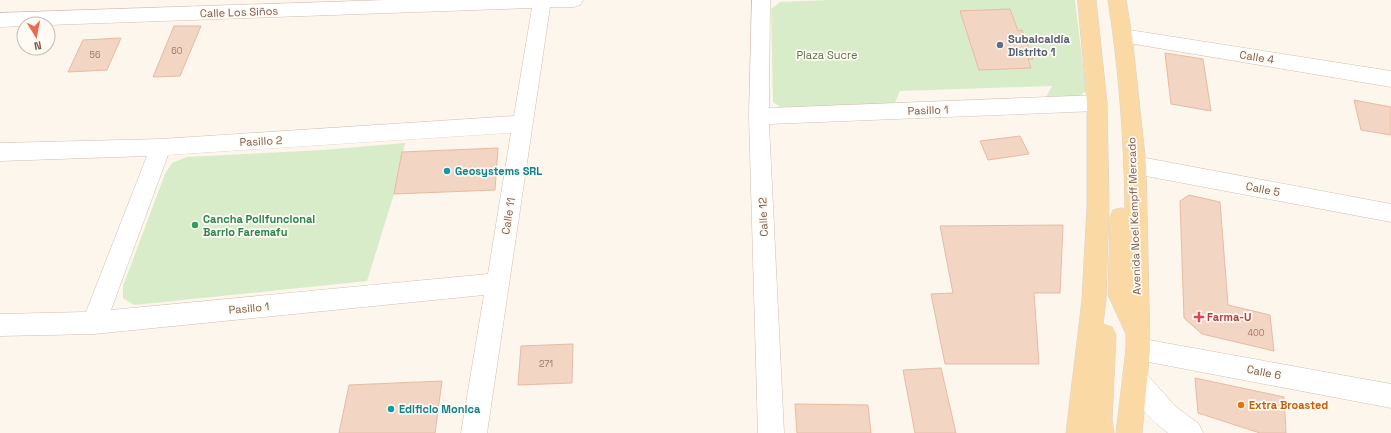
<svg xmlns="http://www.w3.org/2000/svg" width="1391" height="433" viewBox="0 0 1391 433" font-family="'Space Grotesk',sans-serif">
<rect width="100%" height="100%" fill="#fdf6ec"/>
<!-- green -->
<path fill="#d8ecc9" d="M828,0H1075L1086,91L1075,100L1044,101L1052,86L900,91L893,107L784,110L773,102L771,9L780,2Z
M405,143L394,194L367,281L134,305L123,298V286L165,174L172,163L187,157L323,150Z"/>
<!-- building -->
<path fill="#f3d5c3" stroke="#e6bba3" d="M1010,9L1018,31L1022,30L1033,59H1028L1031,68L979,70L960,11Z
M174,26H201L180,76L153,77Z
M121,38L107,70L68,72L83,40Z
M1165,53L1203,59L1211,111L1171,104Z
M1354,100L1391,107V135L1361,130Z
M1020,136L1029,154L988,160L980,141Z
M498,148L495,190L394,194L402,152Z
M1189,195L1220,202L1228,305L1270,315L1274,351L1202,334L1184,318L1180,201Z
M1063,225L1060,293H1034L1039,364H945L931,294L953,293L940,226Z
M573,344L572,383L518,385L521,346Z
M941,368L956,433H915L903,370Z
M1195,378L1284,397L1286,433H1260L1198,413Z
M442,381L435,433H339L349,385Z
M795,404L868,405L871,433H797Z"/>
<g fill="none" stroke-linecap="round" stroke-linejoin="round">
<!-- minor casing -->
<g stroke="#d1beb0" stroke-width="1">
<path id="minor" d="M385,0H583L580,5L574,7H550L487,433H461L484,295L94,334L0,336V314L86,312L147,156L0,161V143L161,139L514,116L532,8L48,25L24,24V26L0,27V13ZM511,133L488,274L111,310L168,155Z
M752,0H770L769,108L1097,95L1104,97L1107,103L1104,109L1097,111L769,124L784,433H758L749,116Z
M1123,29L1391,71V87L1116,41L1114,36L1116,31Z
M1135,156L1391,204V222L1135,174L1128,171L1124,165L1128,159Z
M1138,338L1391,384V408L1138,360L1129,357L1126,349L1129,341Z
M1134,366L1143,370L1175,406L1199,424L1203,433H1168C1150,419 1130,399 1122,378L1125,370Z"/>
</g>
<!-- major casing -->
<g stroke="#dad1cd" stroke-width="1">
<path id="major" d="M1078,0H1096L1107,103L1109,207L1106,300L1103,324L1112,327L1116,335L1112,420L1114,433H1066L1082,300L1087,207V103Z
M1108,0H1126L1132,36L1146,165L1150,349L1142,433H1116L1126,349V334L1108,295L1110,217L1113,210L1121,208L1125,209C1124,139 1119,69 1108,0Z"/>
</g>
<!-- minor -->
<use href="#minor" fill="#fff" fill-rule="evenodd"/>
<!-- major -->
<use href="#major" fill="#fbd9a5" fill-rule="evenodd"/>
</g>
<!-- markers -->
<circle fill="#5c6f8a" stroke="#fffaf3" stroke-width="1.5" cx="1000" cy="45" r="4"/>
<g fill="#0f9aa8" stroke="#fffaf3" stroke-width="1.5">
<circle cx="447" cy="171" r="4"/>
<circle cx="391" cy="409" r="4"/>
</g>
<circle fill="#2e9e5b" stroke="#fffaf3" stroke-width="1.5" cx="195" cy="225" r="4"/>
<path fill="#e0444e" stroke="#fffaf3" stroke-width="1.5" d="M1197 311h4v4h4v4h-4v4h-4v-4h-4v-4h4z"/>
<circle fill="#e8710a" stroke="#fffaf3" stroke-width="1.5" cx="1241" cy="405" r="4"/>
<g text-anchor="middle" stroke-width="3.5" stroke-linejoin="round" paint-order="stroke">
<!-- number labels -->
<g font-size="9" fill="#987a6a">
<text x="177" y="54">60</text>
<text x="95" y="58">56</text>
<text x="1256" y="336">400</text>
<text x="546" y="367">271</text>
</g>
<!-- street labels -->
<g font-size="11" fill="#7a5c4d" stroke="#fffaf3">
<text transform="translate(239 12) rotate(-2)" y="4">Calle Los Siños</text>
<text transform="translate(1257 57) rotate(9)" y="4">Calle 4</text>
<text transform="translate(928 110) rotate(-2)" y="4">Pasillo 1</text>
<text transform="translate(261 141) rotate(-3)" y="4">Pasillo 2</text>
<text transform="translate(1263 189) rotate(11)" y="4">Calle 5</text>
<text transform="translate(508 216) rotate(-81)" y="4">Calle 11</text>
<text transform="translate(1134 216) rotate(-92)" y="4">Avenida Noel Kempff Mercado</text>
<text transform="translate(763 217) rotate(-92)" y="4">Calle 12</text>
<text transform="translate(249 308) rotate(-5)" y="4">Pasillo 1</text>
<text transform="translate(1264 372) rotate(11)" y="4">Calle 6</text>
</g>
<!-- service labels -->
<g font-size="11" font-weight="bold" fill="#4e5e75" stroke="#fffaf3" text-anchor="start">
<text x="1008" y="43">Subalcaldía<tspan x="1008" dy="13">Distrito 1</tspan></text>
</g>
<!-- park labels -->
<g font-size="11" fill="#537a41" stroke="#fffaf3">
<text x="827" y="59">Plaza Sucre</text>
</g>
<!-- culture labels -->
<g font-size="11" font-weight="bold" fill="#0d838f" stroke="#fffaf3" text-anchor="start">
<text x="455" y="175">Geosystems SRL</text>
<text x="399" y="413">Edificio Monica</text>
</g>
<!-- leisure labels -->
<g font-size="11" font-weight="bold" fill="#27864d" stroke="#fffaf3" text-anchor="start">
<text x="203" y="223">Cancha Polifuncional<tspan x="203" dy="13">Barrio Faremafu</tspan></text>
</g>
<!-- health labels -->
<g font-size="11" font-weight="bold" fill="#be3a42" stroke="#fffaf3" text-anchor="start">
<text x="1207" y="321">Farma-U</text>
</g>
<!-- food labels -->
<g font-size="11" font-weight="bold" fill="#c56008" stroke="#fffaf3" text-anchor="start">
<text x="1249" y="409">Extra Broasted</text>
</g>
</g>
<!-- north arrow -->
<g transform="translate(36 36) rotate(170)"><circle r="19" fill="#fffaf3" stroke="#cabbb1"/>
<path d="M0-3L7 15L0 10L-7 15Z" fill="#e76f51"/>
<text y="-6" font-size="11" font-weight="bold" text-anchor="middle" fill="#7a5c4d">N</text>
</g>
</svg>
